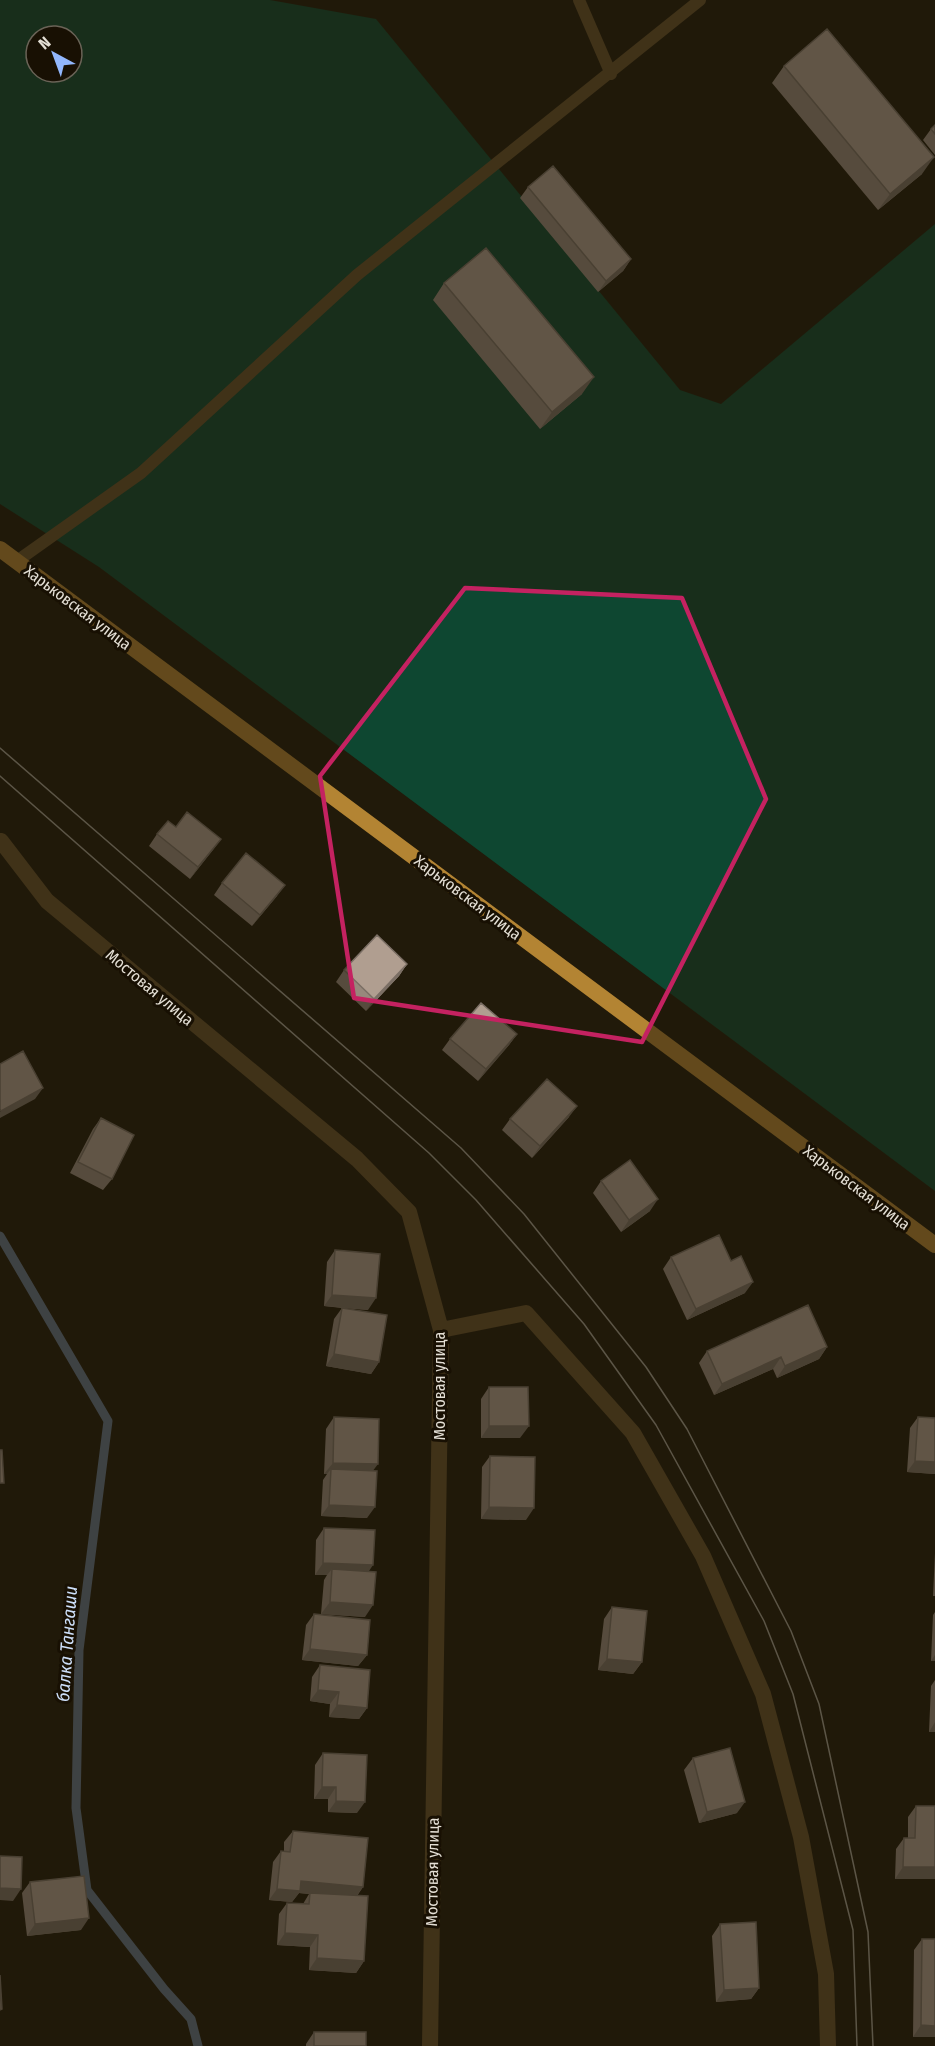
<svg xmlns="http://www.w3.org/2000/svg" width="935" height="2046" viewBox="0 0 935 2046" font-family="'Fira Sans Condensed',sans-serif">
<rect width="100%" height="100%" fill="#211a0a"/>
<!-- green -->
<path fill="#0e4731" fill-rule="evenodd" d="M0,0H270L376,19L680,390L721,404L935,224V1191L99,567L0,504ZM36,36H72V72H36Z"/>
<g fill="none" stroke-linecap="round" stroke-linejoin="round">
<!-- stream -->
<path stroke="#62738a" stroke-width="9" d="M0,1236L108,1421L79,1650L76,1808L87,1890L164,1989L191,2019L198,2046"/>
<!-- service -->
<path stroke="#66502c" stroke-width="12" d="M579,0L611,74
M17,561L141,473L357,275L700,0"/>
<!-- minor -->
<path stroke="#66502c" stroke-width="16" d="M1,841L47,901L357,1159L409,1212L441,1330L430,2046
M441,1330L526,1313L633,1433L703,1556L763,1694L801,1837L826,1974L828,2046"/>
<!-- primary -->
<path stroke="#b38433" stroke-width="16" d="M0,549L935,1245"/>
<!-- tram -->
<path stroke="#a39d91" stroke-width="1.5" d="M0,748L461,1148L524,1214L646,1367L687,1429L791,1631L819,1704L868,1932L873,2046
M0,776L429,1153L476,1200L584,1324L656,1425L764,1621L793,1694L853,1930L857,2046"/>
</g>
<!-- wall -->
<path fill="#97887c" d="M784,66L922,174L878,210L772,83Z
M935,125V155L923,140L931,129Z
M528,187L631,259L623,271L598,292L520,198Z
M444,283L582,394L540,429L433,300Z
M176,827L221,839L190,879L149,846L157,834Z
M222,883L277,896L252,926L214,895Z
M407,964L399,976L366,1011L336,982L344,970Z
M517,1034L509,1045L478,1081L442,1050L450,1039Z
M569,1117L532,1158L502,1130L510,1119Z
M101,1118L112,1179L103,1190L70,1173L93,1129Z
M601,1181L650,1211L621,1232L593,1193Z
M335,1250L368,1310L344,1308L379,1362L371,1374L326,1366L334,1319L342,1308L324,1306L327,1262Z
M671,1257L745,1293L687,1320L663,1269Z
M827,1347L819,1359L777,1378L773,1369L714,1395L699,1363L707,1351Z
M489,1387L520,1438H481V1399Z
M334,1417L373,1471L367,1518L321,1516L323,1480L327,1474H324L326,1429Z
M918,1417L935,1418V1474L907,1472L910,1428Z
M490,1456L526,1520L481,1519L482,1467Z
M324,1528L369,1572L365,1617L321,1614L324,1580L327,1575H315L316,1540Z
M935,1552V1596H933L935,1553Z
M612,1607L642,1662L633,1674L598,1670L604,1619Z
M935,1612V1661H931L933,1615Z
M314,1614L367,1655L358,1666L302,1660L306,1625Z
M320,1665L367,1708L359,1719L329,1717L330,1704L310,1701L312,1677Z
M935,1680V1732H929L931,1686Z
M323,1753L357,1813L328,1812V1799H314L315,1765Z
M693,1758L737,1813L699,1823L684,1770Z
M916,1806L935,1879H895L896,1849L904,1838H908V1817Z
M293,1831L363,1887L357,1896L364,1961L356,1973L309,1970L310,1947L277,1945L279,1914L287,1903L303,1904L309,1894L299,1893L292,1902L269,1900L273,1862L281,1851H284V1842Z
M30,1882L81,1930L27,1936L22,1893Z
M720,1924L759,1988L751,1999L716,2002L712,1936Z
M922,1939L935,2037H913L914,1950Z
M314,2032L366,2046H306V2044Z"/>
<!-- shaded-wall -->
<path fill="#7b6f65" d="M934,157L922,174L878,210L890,194Z
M631,259L623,271L598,292L606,281Z
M594,377L582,394L540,429L552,412Z
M221,839L213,850L190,879L198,867Z
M285,885L277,896L252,926L260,915Z
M407,964L399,976L366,1011L374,999Z
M517,1034L509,1045L478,1081L486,1069Z
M43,1088L35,1099L0,1118V1112L1,1111Z
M577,1106L569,1117L532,1158L540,1146Z
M658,1199L650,1211L621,1232L629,1220Z
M753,1282L745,1293L687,1320L696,1309Z
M332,1295L376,1298L368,1310L324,1306Z
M827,1347L819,1359L777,1378L785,1366Z
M334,1354L379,1362L371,1374L326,1366Z
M781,1357L773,1369L714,1395L722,1384Z
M489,1426H529L520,1438H481Z
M915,1461L935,1462V1474L907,1472Z
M333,1463L378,1464L369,1476L331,1469L327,1474H324Z
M329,1505L375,1507L367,1518L321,1516Z
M489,1507L534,1508L526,1520L481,1519Z
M323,1563L373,1565L365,1577L332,1569L327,1575H315Z
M330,1602L373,1605L365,1617L321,1614Z
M310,1649L367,1655L358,1666L302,1660Z
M935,1655V1661H931Z
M607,1659L642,1662L633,1674L598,1670Z
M318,1690L339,1692L330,1704L310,1701Z
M337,1705L367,1708L359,1719L329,1717Z
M935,1722V1732H929Z
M322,1787H336L328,1799H314Z
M336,1801L365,1802L357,1813L328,1812Z
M745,1802L737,1813L699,1823L707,1812Z
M903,1867H935V1879H895Z
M301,1881L363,1887L355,1898L299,1893L292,1902L269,1900L277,1889Z
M0,1888L21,1889L13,1901L0,1900Z
M89,1918L81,1930L27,1936L35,1924Z
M285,1933L318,1935L310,1947L277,1945Z
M317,1958L364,1961L356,1973L309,1970Z
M759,1988L751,1999L716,2002L724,1990Z
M921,2025L935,2026V2037H913Z"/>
<!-- building -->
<path fill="#b09e90" stroke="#7b6f65" stroke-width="1.5" d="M827,29L934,157L890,194L784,66Z
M935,125V134L931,129Z
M553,166L631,259L606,281L528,187Z
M486,248L594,377L552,412L444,283Z
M187,812L221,839L198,867L157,834L168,821L176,827Z
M246,853L285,885L260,915L222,883Z
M377,935L407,964L374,999L344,970Z
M481,1003L517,1034L486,1069L450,1039Z
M23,1051L43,1088L1,1111L0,1109V1064Z
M547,1079L577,1106L540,1146L510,1119Z
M101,1118L134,1135L112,1179L78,1162Z
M630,1160L658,1199L629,1220L601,1181Z
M719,1235L731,1261L741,1256L753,1282L696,1309L671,1257Z
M335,1250L380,1254L376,1298L332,1295Z
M808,1305L827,1347L785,1366L781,1357L722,1384L707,1351Z
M342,1308L387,1315L379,1362L334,1354Z
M489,1387H528L529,1426H489Z
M334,1417L379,1419L378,1464L333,1463Z
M918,1417L935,1418V1462L915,1461Z
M0,1450H2L4,1483H0Z
M490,1456L535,1457L534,1508L489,1507Z
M331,1469L377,1471L375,1507L329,1505Z
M324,1528L375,1530L373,1565L323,1563Z
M332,1569L376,1572L373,1605L330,1602Z
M612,1607L647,1611L642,1662L607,1659Z
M314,1614L370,1620L367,1655L310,1649Z
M320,1665L370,1670L367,1708L337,1705L339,1692L318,1690Z
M730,1748L745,1802L707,1812L693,1758Z
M323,1753L367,1755L365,1802L336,1801V1787H322Z
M916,1806H935V1867H903L904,1838H915Z
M293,1831L368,1838L363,1887L301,1881L300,1891L277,1889L281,1851L290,1852Z
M0,1856L22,1857L21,1889L0,1888Z
M84,1876L89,1918L35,1924L30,1882Z
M310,1893L368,1896L364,1961L317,1958L318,1935L285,1933L287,1903L309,1904Z
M756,1922L759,1988L724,1990L720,1924Z
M922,1939H935V2026L921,2025Z
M0,1975L2,2009L0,2010Z
M314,2032H366V2046H314Z"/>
<!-- marked area -->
<path d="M0 0H935V2046H0ZM465,588L682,598L766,799L642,1042L354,998L320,776Z" fill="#211a0a" fill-opacity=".55" fill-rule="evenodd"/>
<path fill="none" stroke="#c42261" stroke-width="4.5" stroke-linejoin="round" d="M465,588L682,598L766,799L642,1042L354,998L320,776Z"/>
<g text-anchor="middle" stroke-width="6" stroke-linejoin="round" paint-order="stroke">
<!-- street labels -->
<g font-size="16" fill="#e4dfd5" stroke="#181003">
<text transform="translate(78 607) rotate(37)" y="6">Харьковская улица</text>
<text transform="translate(468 897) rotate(37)" y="6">Харьковская улица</text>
<text transform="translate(150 987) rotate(40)" y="6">Мостовая улица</text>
<text transform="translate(857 1187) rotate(37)" y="6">Харьковская улица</text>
<text transform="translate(439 1386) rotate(-90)" y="6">Мостовая улица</text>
<text transform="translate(432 1872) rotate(-89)" y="6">Мостовая улица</text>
</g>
<!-- water labels -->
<g font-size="18" font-style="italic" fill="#cee0fa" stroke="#181003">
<text transform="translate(67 1644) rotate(-86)" y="6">балка Тангаши</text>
</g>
</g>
<!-- north arrow -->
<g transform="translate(54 54) rotate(319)"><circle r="28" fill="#181003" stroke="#6a6357" stroke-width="1.5"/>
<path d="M0-4.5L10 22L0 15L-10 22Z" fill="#92b7fd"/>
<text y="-9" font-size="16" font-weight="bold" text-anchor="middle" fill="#e4dfd5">N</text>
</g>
</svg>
